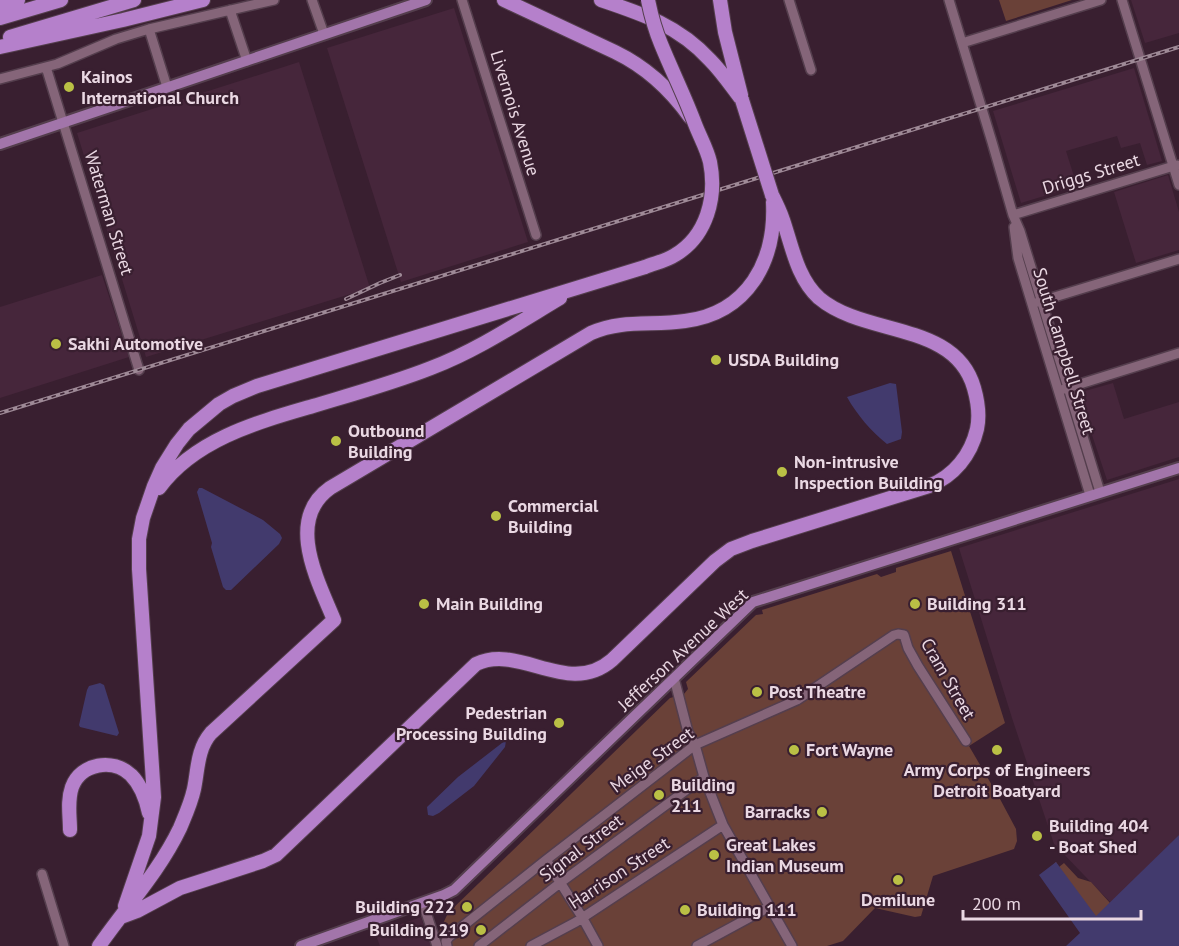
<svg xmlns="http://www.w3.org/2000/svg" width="1179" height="946" viewBox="0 0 1179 946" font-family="'PT Sans',sans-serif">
<rect width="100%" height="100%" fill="#391f30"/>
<!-- built -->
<path fill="#46263b" d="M1131,0H1179V33L1145,43Z
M454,8L528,242L401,282L327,48Z
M299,62L370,288L146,357L77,133Z
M1134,68L1162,161L1147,165L1140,143L1121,148L1117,136L1066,151L1077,186L1021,203L993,111Z
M1168,175L1179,212V250L1136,263L1114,192Z
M102,275L129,357L0,398V307Z
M1113,383L1124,419L1179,402V457L1107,480L1078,393Z
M1179,479V835L1111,903L1054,844L1012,718L959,548Z
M421,917L431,946H380L375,933Z"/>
<!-- green -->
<path fill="#6a4138" d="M999,0H1072L1006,21Z
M951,551L1005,723L969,746L1000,799L1016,829L1017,841L1014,849L933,876L921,916L915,917L875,908L843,941L827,946H431L428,935L439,932L448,913L670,698L684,694L688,689L686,682L756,615L763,614L762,610L877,574L881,577L896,572V568Z
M1056,862L1059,867L1064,863L1078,878L1091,882L1110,903L1096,917L1080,896L1051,867Z"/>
<!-- water -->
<path fill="#423a6d" d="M890,383L896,384L902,432L901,439L887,444C871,431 857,415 847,397Z
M199,488H202L263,520L280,534L282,538L279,544L231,590H226L223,587L211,547L212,543L197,492Z
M100,683L104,685L119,733L117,736L80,727L79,725L87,690L89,686Z
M506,741L505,747L474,786L439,813L433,816L428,815L427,807L458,777L502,743Z
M1179,835V946H1066L1080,933L1039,875L1056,862L1096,916Z"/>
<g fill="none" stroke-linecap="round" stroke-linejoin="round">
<!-- minor casing -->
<g stroke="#543e4d" stroke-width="12">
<path id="minor" d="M312,0L324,34
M462,0L536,235
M789,0L811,70
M949,0L992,142L1013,215L1020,231L1100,492
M1122,0L1179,185
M230,10L247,61
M149,29L167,87
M962,43L1101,0
M46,67L139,370
M0,79L57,64L116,39L149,29L274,0
M1013,215L1177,165
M1014,227L1018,258L1090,495
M1038,302L1179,259
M1064,389L1179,353
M674,678L688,732L695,745L704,777L723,825L792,946
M546,860L582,917L598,946
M42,874L64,946
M423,903L437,946
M447,946L446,941L449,937L546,860L695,745L797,700L894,635L898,634L904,635L908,648L918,666L966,741
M479,946L560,883L704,777
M531,946L576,922L723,825
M697,946L769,907"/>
</g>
<!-- major casing -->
<g stroke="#543e4d" stroke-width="14">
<path id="major" d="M0,144L426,0
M301,946L444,895L454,890L753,602L1179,468"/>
</g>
<!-- highway casing -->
<g stroke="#543e4d" stroke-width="16">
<path id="highway" d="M504,0L615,52C646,67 670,89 690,117
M601,0C643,14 679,26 710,60C722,72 732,87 742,100
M720,0L725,32L741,95
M0,7L18,0
M0,18L61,0
M10,37L134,0
M0,47L123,20L203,0
M159,488C195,439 258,422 313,406C353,394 393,383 431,368C476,351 518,323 560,298
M70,830C70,816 67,801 72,787C81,763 113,758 131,775C141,785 146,799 149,813
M125,906L149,836L154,797L139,569V539L143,518L154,486L162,468L177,444L189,429L219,404L233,396L257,386L645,267
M121,917L137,911L180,888L263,861L276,855L476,664C520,643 568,698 612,660L715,561L731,549L752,541L929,486C954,476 971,455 977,429C980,415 978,402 974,388C955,321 865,337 819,298C797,278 792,246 783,220C780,211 776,203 772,195
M99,946C126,907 159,872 180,828C185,816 191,803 194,789C198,770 197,749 211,733L334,620C318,581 285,520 330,488L591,333C623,319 652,326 685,321C748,313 776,261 773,202"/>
</g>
<!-- minor -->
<use href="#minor" stroke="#856579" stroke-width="9"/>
<!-- major -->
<use href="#major" stroke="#a275aa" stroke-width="10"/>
<!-- highway -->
<use href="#highway" stroke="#b580cb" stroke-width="14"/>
<!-- rail casing -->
<g stroke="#9e8996" stroke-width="4">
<path id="rail" d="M346,299L380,283L400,275
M0,413L1179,47"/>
</g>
<!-- rail -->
<use href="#rail" stroke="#391f30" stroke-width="1.5" stroke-dasharray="4.5" stroke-linecap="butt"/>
<!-- highway-bridge casing -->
<g stroke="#543e4d" stroke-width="16" stroke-linecap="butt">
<path id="highway-bridge" d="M742,100L772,195
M645,267C655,263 666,261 675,255C707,236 717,197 710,162C707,149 700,137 695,124C685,97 672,71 661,44C655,30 651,15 648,0"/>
</g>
<!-- highway-bridge -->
<use href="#highway-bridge" stroke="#b580cb" stroke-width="14"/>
</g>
<!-- markers -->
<g fill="#bac045" stroke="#391f30" stroke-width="2">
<circle cx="69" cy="87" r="6"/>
<circle cx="56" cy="344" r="6"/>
<circle cx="716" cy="360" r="6"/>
<circle cx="336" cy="441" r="6"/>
<circle cx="782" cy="472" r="6"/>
<circle cx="496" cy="516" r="6"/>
<circle cx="424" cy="604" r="6"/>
<circle cx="915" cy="604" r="6"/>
<circle cx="757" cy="692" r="6"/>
<circle cx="559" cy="723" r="6"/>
<circle cx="794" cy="750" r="6"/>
<circle cx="997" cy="750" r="6"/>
<circle cx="659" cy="795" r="6"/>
<circle cx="822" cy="812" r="6"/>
<circle cx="1037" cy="836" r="6"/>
<circle cx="714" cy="855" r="6"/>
<circle cx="898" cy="880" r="6"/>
<circle cx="467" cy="907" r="6"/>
<circle cx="685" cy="910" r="6"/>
<circle cx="481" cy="930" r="6"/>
</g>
<g text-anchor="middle" stroke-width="4.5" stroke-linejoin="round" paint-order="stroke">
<!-- poi labels -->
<g font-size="18" font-weight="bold" fill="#ead8e3" stroke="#391f30" text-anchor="start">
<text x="81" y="83">Kainos<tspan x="81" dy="21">International Church</tspan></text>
<text x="68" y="350">Sakhi Automotive</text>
<text x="728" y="366">USDA Building</text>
<text x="348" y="437">Outbound<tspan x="348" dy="21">Building</tspan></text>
<text x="794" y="468">Non-intrusive<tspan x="794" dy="21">Inspection Building</tspan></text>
<text x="508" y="512">Commercial<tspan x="508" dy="21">Building</tspan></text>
<text x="436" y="610">Main Building</text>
<text x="927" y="610">Building 311</text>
<text x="769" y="698">Post Theatre</text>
<text x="547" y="719" text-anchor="end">Pedestrian<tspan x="547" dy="21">Processing Building</tspan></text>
<text x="806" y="756">Fort Wayne</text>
<text x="997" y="776" text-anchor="middle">Army Corps of Engineers<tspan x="997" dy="21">Detroit Boatyard</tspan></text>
<text x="671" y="791">Building<tspan x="671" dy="21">211</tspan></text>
<text x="810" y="818" text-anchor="end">Barracks</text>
<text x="1049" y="832">Building 404<tspan x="1049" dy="21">- Boat Shed</tspan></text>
<text x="726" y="851">Great Lakes<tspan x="726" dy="21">Indian Museum</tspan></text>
<text x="898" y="906" text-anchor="middle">Demilune</text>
<text x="455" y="913" text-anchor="end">Building 222</text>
<text x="697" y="916">Building 111</text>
<text x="469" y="936" text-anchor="end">Building 219</text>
</g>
<!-- street labels -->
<g font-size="18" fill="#ead8e3" stroke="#391f30">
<text transform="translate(515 113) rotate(73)" y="6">Livernois Avenue</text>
<text transform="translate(1091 174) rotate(-17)" y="6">Driggs Street</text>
<text transform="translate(109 213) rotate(73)" y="6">Waterman Street</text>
<text transform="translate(1064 351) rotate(73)" y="6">South Campbell Street</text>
<text transform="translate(683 650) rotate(-43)" y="6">Jefferson Avenue West</text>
<text transform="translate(948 679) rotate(60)" y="6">Cram Street</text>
<text transform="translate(652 760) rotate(-36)" y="6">Meige Street</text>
<text transform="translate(581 848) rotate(-37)" y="6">Signal Street</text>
<text transform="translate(619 873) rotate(-33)" y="6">Harrison Street</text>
</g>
</g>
<!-- scale -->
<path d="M963 910v9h178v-9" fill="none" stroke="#ead8e3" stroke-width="3"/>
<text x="972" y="910" font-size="18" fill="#ead8e3" stroke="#391f30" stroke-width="4.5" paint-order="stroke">200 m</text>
</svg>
